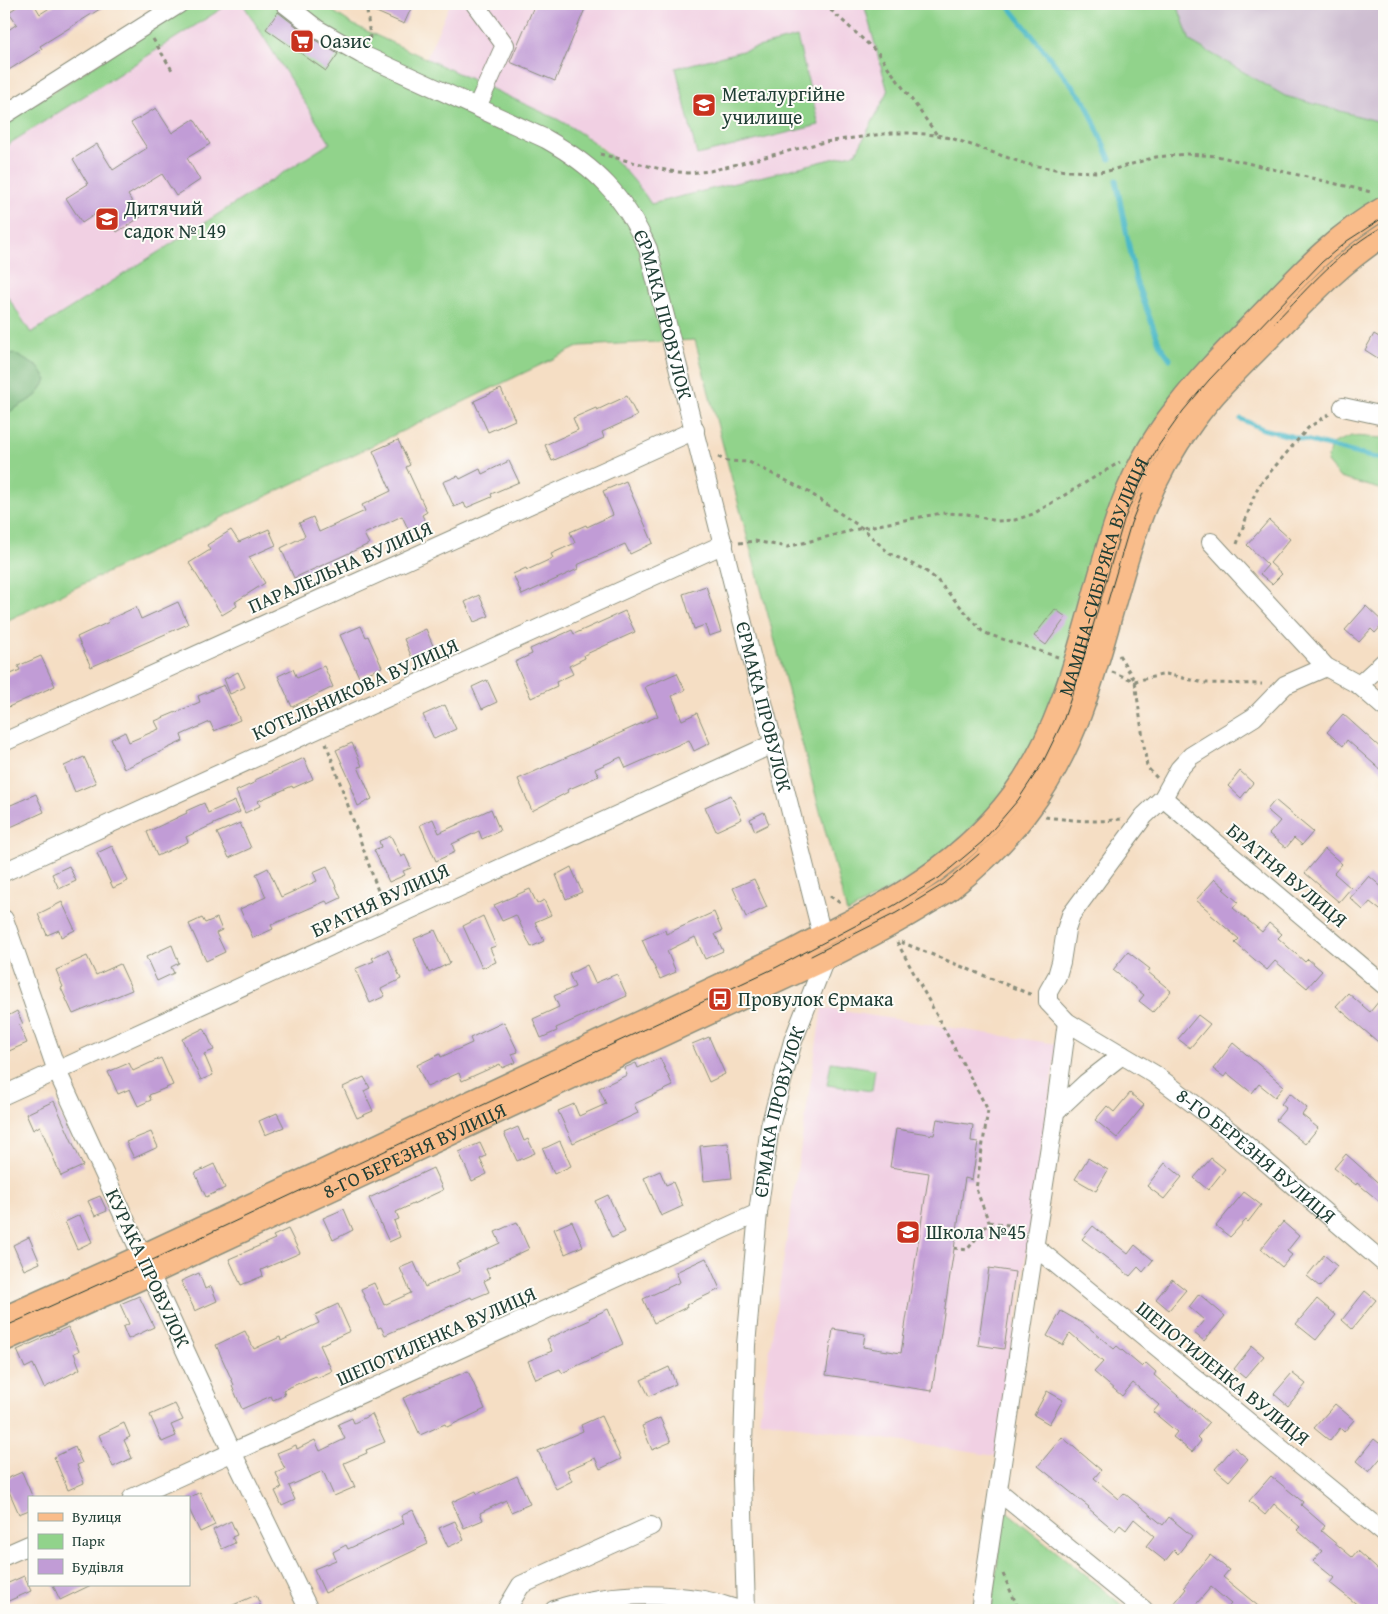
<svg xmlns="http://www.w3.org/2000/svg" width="1388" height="1614" viewBox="0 0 1388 1614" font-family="'Gentium Book Plus',serif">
<rect width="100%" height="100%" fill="#fdfcf7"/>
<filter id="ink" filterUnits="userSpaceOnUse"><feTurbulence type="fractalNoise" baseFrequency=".02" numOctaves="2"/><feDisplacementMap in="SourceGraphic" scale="10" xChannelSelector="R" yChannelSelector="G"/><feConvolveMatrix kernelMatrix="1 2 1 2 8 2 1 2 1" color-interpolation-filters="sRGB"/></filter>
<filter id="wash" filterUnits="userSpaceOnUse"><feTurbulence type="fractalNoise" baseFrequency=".0096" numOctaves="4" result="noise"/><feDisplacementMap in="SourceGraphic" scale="20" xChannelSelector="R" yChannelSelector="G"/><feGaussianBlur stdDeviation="1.12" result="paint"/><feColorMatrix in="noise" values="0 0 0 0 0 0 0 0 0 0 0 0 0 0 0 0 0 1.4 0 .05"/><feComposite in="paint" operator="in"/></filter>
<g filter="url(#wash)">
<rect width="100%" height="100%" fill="#f5dec4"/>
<!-- built -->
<path fill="#f1d0e3" d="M229,4H243L330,143L31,333L4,291V147Z
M450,4H864L888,92L856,153L651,204L642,191L604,149L581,133L557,119L426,59Z
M822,1008L1057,1044L996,1456L759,1420Z"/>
<!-- industrial -->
<path fill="#cebed1" d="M1177,4H1384V123L1285,96L1190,41Z
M658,1605L701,1610H597L614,1607Z"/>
<!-- green -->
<path fill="#91d38b" stroke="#588860" d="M191,4H229L4,147V123Z
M243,4H322L352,24L371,33L557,119C595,140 627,166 651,204L856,153L888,92L864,4H1177L1190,41L1285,96L1384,123V201L1199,371L1050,715L1008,792L931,866L847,913L695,340L580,346L4,622V415L36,396L47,380L38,367L13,353L4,357V291L31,333L330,143Z
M797,37L819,125L697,155L676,68Z
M1352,436L1384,438V490L1340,478L1327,462L1331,444Z
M831,1062L875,1069L872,1091L827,1085Z
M1005,1510L1128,1610H991Z"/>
<!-- forest -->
<path fill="#74b577" stroke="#4a7956" d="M13,353L38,367L47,380L36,396L4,415V357Z"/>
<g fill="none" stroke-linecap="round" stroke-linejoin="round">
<!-- stream -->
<path stroke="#4cb9c7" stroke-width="5" d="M1007,4L1086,103L1110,159
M1116,180L1136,281L1160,345L1170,359
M1241,419L1263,429L1371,457L1384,459"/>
</g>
<g id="blocks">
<!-- building -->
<path fill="#c19cd6" d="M21,4H34L40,14L56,4H108L40,46L42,49L4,73V33L17,24L9,12Z
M358,4H413L404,24Z
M535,4H587L555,81L510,62Z
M278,12L310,37L338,54L326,71L266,29Z
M156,108L172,133L194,119L210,144L187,158L200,180L176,196L162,174L128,195L141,217L117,232L103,209L82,223L66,198L88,184L73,159L97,144L113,170L147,148L131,123Z
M1374,334L1384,340V362L1365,350Z
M501,389L515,420L488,432L474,401Z
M627,396L637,416L602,432L604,438L552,461L545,445L578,430L573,418L596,408L597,410Z
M398,440L410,465L406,467L427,512L422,515L426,523L409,531L402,516L364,534L369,544L294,578L281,548L305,536L299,523L313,517L319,532L365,511L362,505L391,491L373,451Z
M509,461L519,482L491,494L492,497L466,508L464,503L454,507L443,482L458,476L460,479L480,469L482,474Z
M626,481L653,543L630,554L625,544L577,565L578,569L522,595L513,574L526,568L527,570L553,558L551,554L575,543L570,532L586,525L587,527L613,515L603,491Z
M1269,520L1290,539L1270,563L1282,574L1272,584L1260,574L1268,565L1247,545Z
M269,529L276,545L249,557L265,583L235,602L237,606L222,615L189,563L210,550L207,545L231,530L239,542Z
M706,586L721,632L709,636L705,625L694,629L683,594Z
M479,595L489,616L474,622L465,602Z
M178,602L188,624L91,667L77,637L109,622L108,620L136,607L141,619Z
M1366,606L1384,623L1375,633L1371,629L1359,642L1345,630Z
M1055,609L1066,617L1046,645L1034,636Z
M625,611L635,632L584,655L585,658L569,666L573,674L556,682L557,686L531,698L515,662L532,654L530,649L572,630L574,634Z
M361,626L366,637L368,636L382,667L359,677L340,635Z
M426,629L434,648L412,658L404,639Z
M41,656L55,686L4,709V677L20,670L18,666Z
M324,666L333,687L292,707L278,676L293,669L297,678Z
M238,672L245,687L230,694L224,679Z
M677,673L685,690L672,696L682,720L697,713L710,743L694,751L689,740L626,768L621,757L595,769L599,776L567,790L568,792L532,811L518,779L658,716L645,687Z
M487,680L497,702L482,709L472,687Z
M224,685L240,720L214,731L210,722L181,735L183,741L124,769L111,739L125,732L129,742L159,729L155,721L200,702L198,696Z
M445,705L456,729L434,739L423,715Z
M1343,714L1384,751V773L1347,740L1343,746L1327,732Z
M352,743L362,766L358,767L372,799L358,806L350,786L352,785L336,750Z
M84,757L96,783L75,792L64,766Z
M304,758L313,779L293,788L292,786L258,801L260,806L245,813L236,791L256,782L255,780Z
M1240,771L1253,783L1241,798L1228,786Z
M36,794L44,812L4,830V808Z
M731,795L742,819L716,831L705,807Z
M1275,800L1313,832L1302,845L1294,838L1286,848L1269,834L1280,821L1267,810Z
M235,801L240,812L186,837L188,842L157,856L147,832L187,813L186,811L204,803L208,813Z
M491,809L500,831L482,839L479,831L452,844L455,852L436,861L420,825L433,819L439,833Z
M764,812L769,824L755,831L750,819Z
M240,823L251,848L229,858L217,833Z
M391,836L401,857L405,855L411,868L403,871L405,875L389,882L374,850L381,847L379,841Z
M112,846L128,881L113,888L97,853Z
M1325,849L1342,864L1334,873L1351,888L1339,902L1305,873Z
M69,866L76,881L59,889L52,874Z
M327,866L341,898L328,904L326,901L271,925L273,929L253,938L240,909L266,897L256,874L268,868L281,897L317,881L313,872Z
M571,867L582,892L566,899L556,875Z
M1369,876L1384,889V913L1370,902L1363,910L1350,898Z
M754,879L767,907L746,917L733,888Z
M1215,879L1225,888L1223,889L1238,902L1233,908L1262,932L1269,923L1282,934L1278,938L1305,962L1308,959L1322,971L1307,988L1275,961L1267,970L1235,943L1239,939L1210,914L1211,913L1196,900Z
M530,889L537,904L544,900L551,915L535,922L544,941L531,947L516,915L502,921L494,905Z
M62,902L75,930L61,937L59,930L47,935L38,914Z
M714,912L722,931L715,934L723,951L705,959L695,937L667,951L676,972L660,979L642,940L665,930L666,934Z
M483,916L496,946L490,948L496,962L482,968L463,926Z
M202,918L205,923L217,918L222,930L216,933L225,952L206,961L189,924Z
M435,930L450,963L429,973L414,939Z
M172,945L179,963L171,967L174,973L157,981L146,957Z
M388,950L401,979L381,989L385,996L370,1003L355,969L374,961L372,958Z
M1128,952L1150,969L1148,972L1171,991L1153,1012L1139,1001L1144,995L1113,970Z
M87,956L96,975L120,964L132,990L73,1014L61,988L63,987L56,970Z
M587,965L595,983L617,974L627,996L556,1028L557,1031L541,1038L533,1019L559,1007L554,996L575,987L569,974Z
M1348,993L1370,1012L1384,995V1047L1336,1006Z
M17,1011L23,1024L19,1025L27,1043L9,1051L4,1039V1018Z
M1198,1015L1210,1024L1190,1048L1178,1039Z
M504,1022L518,1052L512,1054L516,1062L502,1068L500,1064L462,1081L459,1073L427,1087L417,1065L440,1054L441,1057L472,1043L470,1038Z
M204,1028L214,1050L204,1054L213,1075L201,1080L182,1039Z
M709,1037L725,1074L709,1082L692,1044Z
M1233,1043L1284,1086L1275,1097L1259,1084L1252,1093L1227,1073L1224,1077L1213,1069Z
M161,1058L173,1085L149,1095L151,1100L138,1106L130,1089L118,1094L108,1072L129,1063L133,1071Z
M660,1058L673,1086L634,1104L638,1113L573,1143L558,1111L574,1104L579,1116L606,1104L599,1088L627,1075L624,1068L636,1063L638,1068Z
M364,1077L370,1088L364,1091L373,1111L357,1118L343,1087Z
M1130,1093L1144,1105L1117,1138L1095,1120L1107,1106L1114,1112Z
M1290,1093L1307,1108L1302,1115L1318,1128L1305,1144L1276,1120L1286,1108L1281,1104Z
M54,1101L83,1166L61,1176L40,1126L33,1130L26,1114Z
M277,1113L284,1127L265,1135L259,1121Z
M937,1119L973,1125L971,1141L978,1142L972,1180L965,1178L932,1391L826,1375L833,1329L865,1334L863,1347L901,1353L929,1173L890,1167L896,1129L934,1135Z
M518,1127L524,1141L528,1139L535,1153L517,1161L504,1133Z
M151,1132L158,1147L134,1158L126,1142Z
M560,1141L571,1166L554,1174L543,1149Z
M480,1143L486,1156L480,1159L487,1174L472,1181L459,1152Z
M728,1143L732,1178L704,1181L700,1146Z
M1346,1154L1384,1188V1205L1357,1183L1356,1185L1334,1168Z
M1088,1158L1108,1170L1096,1191L1075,1179Z
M1211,1158L1225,1169L1208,1190L1194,1178Z
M1165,1163L1182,1177L1164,1199L1147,1186Z
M214,1164L225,1188L206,1197L195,1173Z
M433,1168L443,1190L396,1212L399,1219L394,1221L400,1237L389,1242L369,1198Z
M660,1171L666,1185L673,1182L683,1206L661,1216L644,1178Z
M1244,1192L1261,1205L1248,1222L1246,1220L1230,1237L1216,1226Z
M608,1195L625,1232L612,1238L595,1201Z
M100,1196L107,1211L95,1216L88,1201Z
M344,1209L353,1230L333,1240L323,1218Z
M80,1215L92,1242L77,1249L65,1222Z
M572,1221L583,1246L565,1254L554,1229Z
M517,1222L529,1249L486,1269L490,1278L484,1281L489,1292L472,1299L471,1297L385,1335L381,1327L378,1328L361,1289L374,1283L384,1305L411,1293L400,1268L414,1262L425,1287L460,1271L456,1263L500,1243L495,1232Z
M1283,1222L1299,1236L1287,1251L1292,1255L1282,1267L1261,1249Z
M1093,1226L1128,1254L1135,1245L1153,1260L1143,1272L1138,1267L1130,1276L1082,1239Z
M288,1229L300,1253L261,1270L263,1276L241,1285L229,1259L275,1239L273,1236Z
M29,1237L40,1263L24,1270L13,1245Z
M1324,1255L1337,1266L1320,1287L1307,1276Z
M706,1258L720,1289L686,1305L687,1307L654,1323L643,1299L680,1282L676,1272Z
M989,1268L1015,1272L1004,1349L978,1345Z
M199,1273L205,1289L211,1286L217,1301L195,1311L181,1281Z
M1172,1279L1186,1290L1169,1310L1156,1299Z
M1365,1291L1376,1300L1352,1329L1342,1320Z
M1199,1294L1225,1316L1204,1341L1194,1333L1204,1320L1189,1307Z
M139,1296L154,1327L128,1339L123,1327L129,1324L120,1304Z
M1317,1299L1336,1315L1316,1340L1296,1324Z
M338,1304L350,1331L320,1345L332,1371L317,1378L316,1376L283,1390L285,1395L273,1400L271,1396L242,1409L232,1386L234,1385L216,1345L245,1331L254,1349L280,1337L281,1341L319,1323L315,1315Z
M608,1309L623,1344L562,1373L560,1369L536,1379L528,1361L552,1351L547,1339L590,1320L589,1318Z
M1061,1311L1087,1326L1114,1349L1117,1346L1142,1367L1146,1363L1156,1372L1154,1375L1209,1423L1197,1437L1201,1441L1192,1452L1173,1437L1177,1432L1153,1412L1159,1405L1133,1383L1122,1396L1094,1372L1103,1362L1070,1333L1063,1345L1047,1336Z
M68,1327L79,1351L74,1353L80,1369L44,1388L33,1364L25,1368L17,1350Z
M1252,1346L1264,1356L1245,1378L1234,1369Z
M669,1367L676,1384L649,1396L641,1380Z
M468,1371L485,1409L447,1427L445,1424L420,1435L403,1398Z
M1292,1373L1306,1384L1288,1406L1274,1394Z
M1047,1391L1063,1400L1049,1424L1034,1415Z
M175,1404L183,1420L171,1425L176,1436L162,1442L150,1415Z
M1335,1404L1354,1420L1344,1432L1340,1428L1330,1441L1314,1428Z
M372,1414L385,1442L366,1450L367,1453L344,1463L355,1487L334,1496L323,1471L289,1486L295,1500L282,1506L275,1491L282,1488L276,1473L285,1469L277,1453L296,1445L297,1449L315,1440L320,1451L345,1439L338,1424L352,1418L354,1423Z
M601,1416L621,1459L600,1469L595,1458L567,1470L572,1481L556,1489L538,1451L583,1431L581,1425Z
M660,1418L671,1442L652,1450L642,1426Z
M124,1423L130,1437L124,1440L132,1458L113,1467L99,1435Z
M1062,1437L1101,1470L1094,1478L1119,1499L1124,1493L1163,1525L1169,1517L1192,1536L1178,1554L1174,1550L1165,1561L1146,1546L1154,1536L1134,1519L1126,1530L1120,1525L1115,1531L1088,1508L1089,1507L1038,1466Z
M1374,1439L1384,1447V1454L1369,1472L1356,1461Z
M75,1447L82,1463L77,1465L84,1483L68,1490L54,1457Z
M1234,1447L1248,1459L1229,1481L1215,1469Z
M22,1472L33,1498H29V1510L19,1514L4,1480Z
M517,1476L530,1504L511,1512L506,1500L480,1513L483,1520L464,1528L452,1502L476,1491L477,1494Z
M1271,1476L1303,1502L1301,1505L1325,1526L1321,1531L1352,1557L1357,1551L1384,1575V1606L1380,1610H1364L1330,1583L1334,1578L1313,1561L1322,1551L1297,1530L1300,1527L1274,1504L1265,1515L1249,1501Z
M200,1492L215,1525L200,1532L189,1509V1498Z
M413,1510L428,1544L325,1593L314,1569L336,1560L333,1552L346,1545L348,1549L404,1523L401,1516Z
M231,1521L237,1535L232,1537L235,1543L222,1549L213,1530Z
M455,1521L464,1540L448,1547L439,1528Z
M1210,1555L1229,1570L1223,1577L1263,1610H1226L1231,1604L1211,1587L1191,1610H1169L1186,1589L1184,1587Z
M24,1576L31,1591L4,1603V1585Z
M53,1585H91L60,1600Z
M256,1595L261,1607L253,1610H222Z"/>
</g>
</g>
<g filter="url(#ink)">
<use href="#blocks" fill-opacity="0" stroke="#8a8e7c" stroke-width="1"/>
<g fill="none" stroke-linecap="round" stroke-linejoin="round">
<!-- minor casing -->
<g stroke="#8a8e7c" stroke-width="20">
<g id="minor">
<path id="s1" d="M285,4L317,29L361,54L546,139C597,168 624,196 648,249L822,935"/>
<path d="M475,4L505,45L477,107"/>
<path d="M4,115L179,4"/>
<path d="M1343,407L1384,416"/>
<path d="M1211,542L1326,667L1359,685L1384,707"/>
<path d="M1359,685L1384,662"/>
<path d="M4,742L695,430"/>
<path d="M1163,798L1384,985"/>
<path d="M4,872L724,544"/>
<path d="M4,919L57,1071L142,1256"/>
<path id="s2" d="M1122,1055L1154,1074L1231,1132L1384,1263"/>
<path d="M4,1095L775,743"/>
<path d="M1055,1112L1086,1083L1122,1055L1067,1022L1048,1002V992L1057,976L1061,962L1066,930L1071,915L1144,816L1163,798L1179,769L1191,756L1254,717L1285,685L1326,667"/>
<path d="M1034,1246L1384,1533"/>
<path d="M150,1274L232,1452L309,1610"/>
<path d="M998,1491L1144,1610"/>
<path d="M132,1498L758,1213"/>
<path d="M4,1556L29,1545"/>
<path d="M506,1610L521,1585L651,1526"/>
<path d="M554,1610C602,1594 653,1592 703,1600C716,1602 728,1607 740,1610"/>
<path id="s3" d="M746,1610L742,1479L746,1345L758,1213L770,1126L793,1041L825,959"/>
<path d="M980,1610L1037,1229L1054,1120L1067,1022"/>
</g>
</g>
<!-- major casing -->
<g stroke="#8a8e7c" stroke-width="25">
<g id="major">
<path id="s4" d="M4,1318L142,1256L793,951C831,930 871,913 907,890C947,865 985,833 1013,795C1073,714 1085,612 1117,519C1130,479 1152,439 1178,406C1204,372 1235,342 1265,311C1302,272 1337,234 1384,208"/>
<path id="s5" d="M4,1340L150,1274L825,959C859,942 893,925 926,904C934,899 942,895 950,889C979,866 1008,839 1030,808C1092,725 1104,621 1138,525C1151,488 1170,452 1194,420C1218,387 1249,359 1278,329C1312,294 1343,261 1384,235"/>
</g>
</g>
<!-- path -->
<path stroke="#8a8e7c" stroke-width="3" stroke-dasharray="4 4" stroke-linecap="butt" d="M370,4L367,10L370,39
M799,4L822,7L832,11L878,53L937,135
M153,39L172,70
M600,154L669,171L688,173L710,171L824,142L891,133H912L937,135L954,139L1026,164L1066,171L1096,172L1108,171L1156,157L1187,154L1217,156L1371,192
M718,457L727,461L749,462L807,491L862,528L890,554L923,569L936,579L982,631L990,635L1058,657
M739,543L755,541L787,547L862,528L942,513L967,514L997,521L1015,520L1033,514L1120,462
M1237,544L1254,496L1259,485L1308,428L1329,414
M1119,655L1135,681L1147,767L1157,778
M1112,672L1135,681L1166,674L1204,683L1262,684
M326,743L383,905
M1045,817C1071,820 1096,823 1121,819
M830,896L843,905
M897,942L988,1110L976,1189L989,1222
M901,942L1032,995
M989,1222L1021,1227
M954,1248L967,1250L989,1222
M1003,1574L1019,1610"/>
<!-- minor -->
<use href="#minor" stroke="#fff" stroke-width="18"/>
<!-- major -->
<use href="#major" stroke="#f9bc8a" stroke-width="22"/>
<!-- tram -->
<path stroke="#1f3d34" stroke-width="1" d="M1275,322C1309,287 1341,249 1384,226
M1107,604L1131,523L1143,493
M811,956L896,913L944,884L979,854
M4,1327L146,1263L777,967L893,906L939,878L982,842L1018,800L1043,762L1063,721L1078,677L1124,520L1140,482L1159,445L1183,411L1209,380L1322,262L1347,241L1384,217"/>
</g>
</g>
<!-- icons -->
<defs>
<g id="supermarket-square" transform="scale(1.25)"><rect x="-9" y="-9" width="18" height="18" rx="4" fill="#c8321e" stroke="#fdfcf7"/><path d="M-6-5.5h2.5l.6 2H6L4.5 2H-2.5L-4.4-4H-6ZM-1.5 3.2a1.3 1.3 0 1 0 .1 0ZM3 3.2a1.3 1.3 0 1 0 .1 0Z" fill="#fff"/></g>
<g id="university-square" transform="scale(1.25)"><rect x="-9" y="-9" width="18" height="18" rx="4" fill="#c8321e" stroke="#fdfcf7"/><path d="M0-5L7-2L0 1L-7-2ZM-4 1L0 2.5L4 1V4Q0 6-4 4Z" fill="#fff"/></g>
<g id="school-square" transform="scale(1.25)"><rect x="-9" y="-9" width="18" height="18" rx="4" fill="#c8321e" stroke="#fdfcf7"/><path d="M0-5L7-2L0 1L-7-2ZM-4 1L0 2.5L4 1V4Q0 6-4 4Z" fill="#fff"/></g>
<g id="bus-square" transform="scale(1.25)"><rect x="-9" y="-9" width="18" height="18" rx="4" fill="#c8321e" stroke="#fdfcf7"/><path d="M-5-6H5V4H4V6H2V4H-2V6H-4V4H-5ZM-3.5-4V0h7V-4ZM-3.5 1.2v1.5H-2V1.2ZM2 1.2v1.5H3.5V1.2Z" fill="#fff"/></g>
</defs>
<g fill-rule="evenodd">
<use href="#supermarket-square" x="302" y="41"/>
<use href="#university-square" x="704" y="105"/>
<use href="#school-square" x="107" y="219"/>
<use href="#bus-square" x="720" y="999"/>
<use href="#school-square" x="908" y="1232"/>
</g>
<g text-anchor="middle" stroke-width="4" stroke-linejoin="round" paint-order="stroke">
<!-- poi labels -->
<g font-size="20" fill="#1f3d34" stroke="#fdfcf7" text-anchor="start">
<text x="320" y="48">Оазис</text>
<text x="722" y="101">Металургійне<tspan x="722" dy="23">училище</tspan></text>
<text x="124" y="215">Дитячий<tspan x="124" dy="23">садок №149</tspan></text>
<text x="738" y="1006">Провулок Єрмака</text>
<text x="926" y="1239">Школа №45</text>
</g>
<!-- street labels -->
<g font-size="20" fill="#1f3d34" stroke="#fdfcf7">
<text dy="7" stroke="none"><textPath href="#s1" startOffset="515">ЄРМАКА ПРОВУЛОК</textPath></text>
<text transform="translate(340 567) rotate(-24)" y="7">ПАРАЛЕЛЬНА ВУЛИЦЯ</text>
<text dy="7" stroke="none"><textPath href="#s4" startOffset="1380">МАМІНА-СИБІРЯКА ВУЛИЦЯ</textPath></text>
<text transform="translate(355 689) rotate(-24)" y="7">КОТЕЛЬНИКОВА ВУЛИЦЯ</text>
<text dy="7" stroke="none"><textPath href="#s1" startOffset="920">ЄРМАКА ПРОВУЛОК</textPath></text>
<text transform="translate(1287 875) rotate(40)" y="7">БРАТНЯ ВУЛИЦЯ</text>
<text transform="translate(380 900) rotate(-25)" y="7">БРАТНЯ ВУЛИЦЯ</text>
<text dy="7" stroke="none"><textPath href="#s3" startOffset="501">ЄРМАКА ПРОВУЛОК</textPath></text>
<text dy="7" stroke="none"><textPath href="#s5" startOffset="452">8-ГО БЕРЕЗНЯ ВУЛИЦЯ</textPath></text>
<text dy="7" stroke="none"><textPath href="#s2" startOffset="168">8-ГО БЕРЕЗНЯ ВУЛИЦЯ</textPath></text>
<text transform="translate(148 1268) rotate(65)" y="7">КУРАКА ПРОВУЛОК</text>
<text transform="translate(436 1336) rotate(-24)" y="7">ШЕПОТИЛЕНКА ВУЛИЦЯ</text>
<text transform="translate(1223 1373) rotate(39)" y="7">ШЕПОТИЛЕНКА ВУЛИЦЯ</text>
</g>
</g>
<!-- margin -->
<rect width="1388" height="1614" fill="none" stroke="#fdfcf7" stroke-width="20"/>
<!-- legend -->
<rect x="28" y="1496" width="162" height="90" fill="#fdfcf7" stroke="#a4b0a9"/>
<rect x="38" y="1513" width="25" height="8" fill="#f9bc8a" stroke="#a4b0a9"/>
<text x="72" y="1522" font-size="15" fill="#1f3d34">Вулиця</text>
<rect x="38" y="1534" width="25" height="15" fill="#91d38b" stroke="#a4b0a9"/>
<text x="72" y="1546" font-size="15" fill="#1f3d34">Парк</text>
<rect x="38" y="1559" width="25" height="15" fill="#c19cd6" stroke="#a4b0a9"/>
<text x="72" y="1572" font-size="15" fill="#1f3d34">Будівля</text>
</svg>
